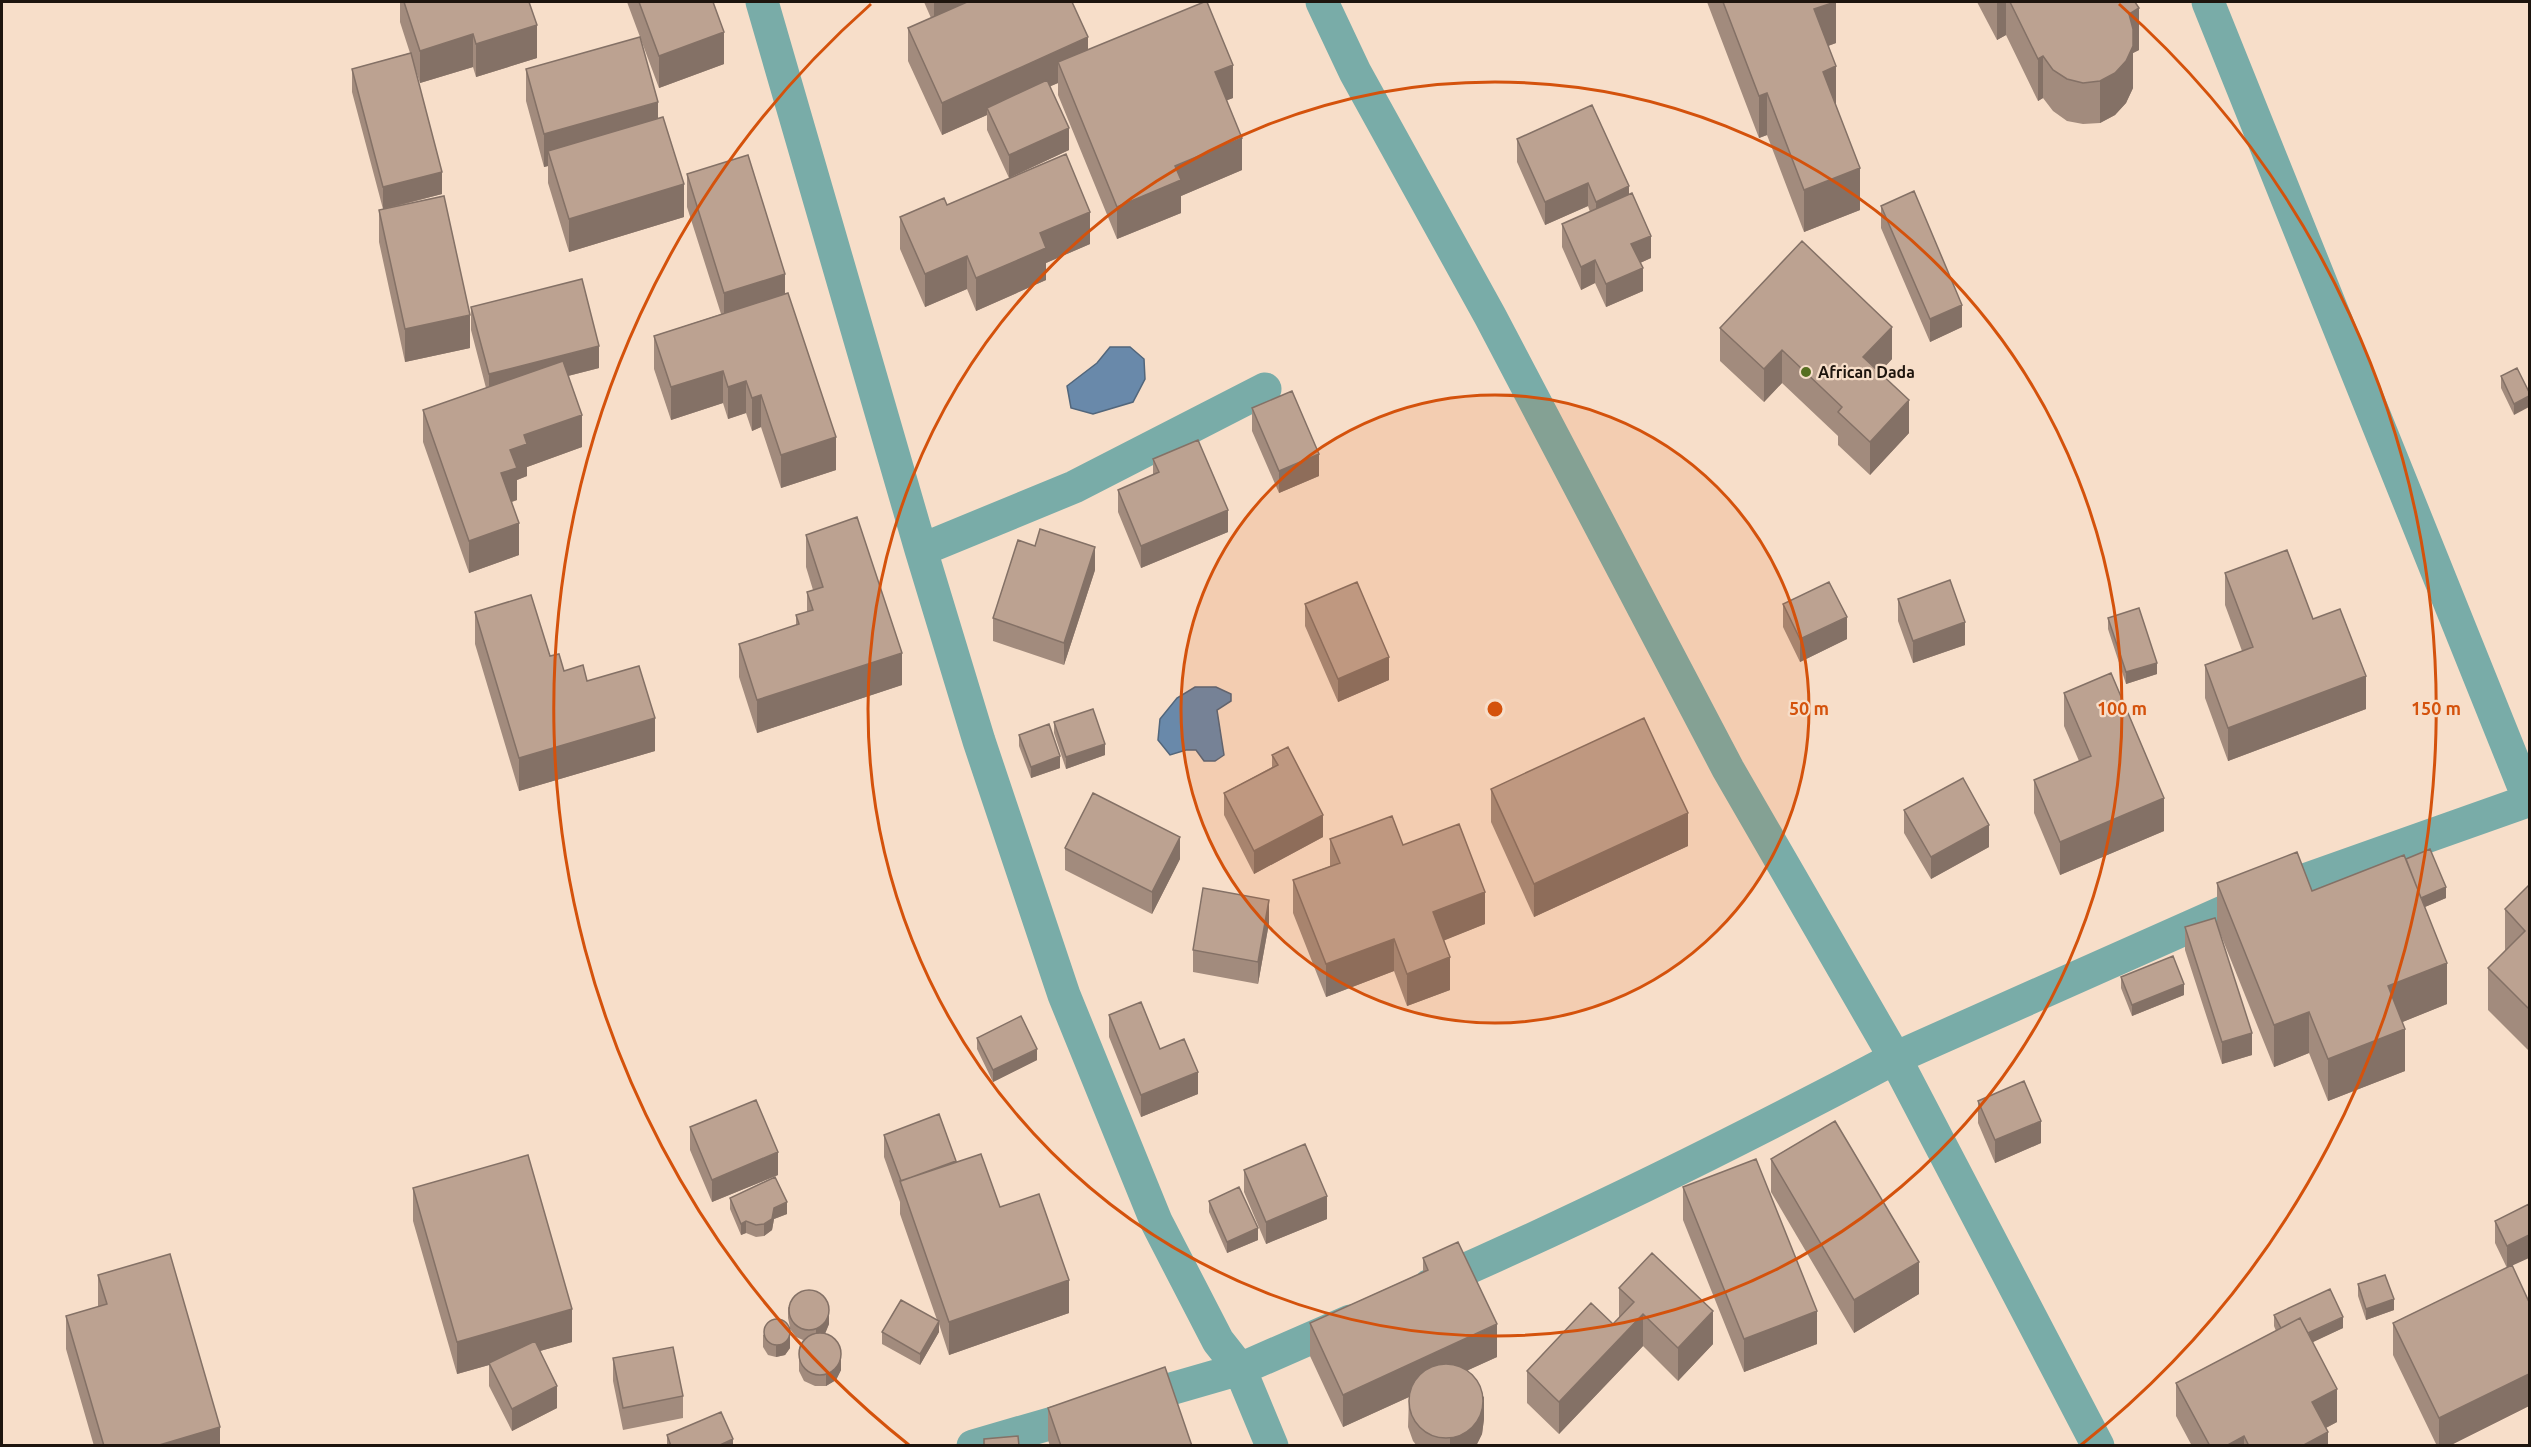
<svg xmlns="http://www.w3.org/2000/svg" width="2531" height="1447" viewBox="0 0 2531 1447" font-family="Ubuntu,sans-serif">
<rect width="100%" height="100%" fill="#f7dec9"/>
<!-- water -->
<path fill="#6989aa" stroke="#52667b" stroke-width="1.5" d="M1110,347H1130L1144,359L1145,379L1133,402L1093,414L1071,408L1067,386L1097,363Z
M1195,687H1216L1231,694V701L1217,710L1224,755L1215,761H1204L1196,750H1186L1170,755L1158,740L1160,719L1177,698Z"/>
<g fill="none" stroke-linecap="round" stroke-linejoin="round">
<!-- minor -->
<path stroke="#79aca8" stroke-width="33" d="M762,2L921,550L979,741L1064,995L1156,1221L1218,1341L1240,1369L1272,1446
M1322,2L1355,72L1490,316L1728,769L1895,1058C1743,1139 1588,1216 1430,1285
M2208,2L2529,800
M921,550L1074,487L1265,389
M973,1446L1240,1369L1350,1321
M2098,1446L1895,1058L2259,896L2530,800"/>
</g>
<!-- wall -->
<path fill="#a28b7d" d="M400,2H529L537,58L476,77L473,67L420,83L414,65L442,194L401,205L470,348L405,362L379,242V210L383,209L352,92V69L410,53L400,22Z
M627,2H713L724,64L659,88Z
M924,2H1072L1088,50L1233,98L1227,100L1242,170L1181,196V213L1117,239L1058,95V83L1050,86L1069,150L1009,178L987,130V115L942,135L908,61V28L931,18Z
M1707,2H1836V43L1828,46L1836,107L1860,210L1804,232L1767,135L1759,138Z
M1977,2H2135L2139,50L2133,53V88L2126,103L2115,115L2100,123L2083,124L2067,121L2053,111L2043,98L2038,101L2006,35L1997,40Z
M526,69L658,118L684,217L569,252L548,183V166L544,167L526,101Z
M1517,139L1629,194L1651,258L1640,263L1643,291L1606,307L1595,283L1581,290L1562,247V224L1590,212L1588,206L1545,225L1517,162Z
M687,174L785,294L836,470L781,488L761,427L752,431L746,413L728,419L723,403L671,420L654,369V336L721,314L687,207Z
M947,205L1090,244L1046,263V280L976,311L967,289L925,307L900,249V217Z
M1881,206L1962,327L1930,342L1881,228Z
M471,307L599,368L568,376L582,447L527,467V476L517,480V500L512,502L519,555L469,573L423,442V410L486,388L471,330Z
M1720,328L1892,359L1879,373L1909,433L1870,475L1838,445V436L1782,383L1764,402L1720,361Z
M2517,368L2514,415L2501,388V376Z
M1252,408L1319,476L1279,493L1252,431Z
M1153,459L1228,532L1141,568L1118,512V490L1153,475Z
M806,535L902,685L757,733L739,677V644L796,626V615L807,612V592L813,590L806,567Z
M1095,570L1064,665L993,641V618Z
M2225,573L2313,619L2366,709L2228,761L2205,698V665L2242,651L2225,605Z
M1898,599L1965,645L1913,663L1898,621Z
M1305,604L1389,680L1338,702L1305,626Z
M1783,604L1847,639L1800,662L1783,627Z
M475,612L550,656L564,671L587,681L655,751L519,791L475,644Z
M2108,618L2157,674L2126,684L2108,629Z
M2064,693L2164,831L2060,875L2034,813V780L2079,761L2064,726Z
M1054,722L1105,755L1066,769L1054,733Z
M1019,735L1060,768L1031,778L1019,746Z
M1272,755L1323,837L1254,874L1224,815V793L1272,767Z
M1491,789L1688,846L1534,917L1491,822Z
M1904,810L1989,847L1931,879L1904,833Z
M1330,839L1403,845L1485,924L1444,940L1450,990L1407,1006L1394,971L1326,997L1293,913V880L1330,866Z
M1065,848L1180,859L1152,914L1065,870Z
M2406,859L2446,898L2425,907L2447,1004L2402,1022L2405,1071L2328,1101L2309,1053L2274,1067L2218,928L2252,1055L2222,1064L2185,950V927L2217,924V883L2312,891Z
M2529,885V1051L2488,1010V968L2505,951V909Z
M1269,923L1258,984L1193,972V950Z
M2121,977L2184,995L2132,1016L2121,988Z
M1109,1015L1160,1049L1198,1094L1141,1117L1109,1037Z
M977,1038L1037,1060L993,1082L977,1049Z
M1978,1101L2041,1143L1995,1163L1978,1123Z
M690,1127L778,1175L712,1202L690,1150Z
M884,1135L956,1162L1000,1207L1069,1313L949,1355L939,1324V1332L920,1365L882,1344V1332L937,1320L900,1214V1202L884,1157Z
M1771,1159L1919,1294L1854,1333L1771,1192Z
M1244,1170L1327,1219L1266,1244L1244,1192Z
M1683,1187L1817,1344L1744,1372L1683,1220Z
M413,1188L572,1342L540,1351L557,1408L512,1431L489,1386V1365L457,1374L413,1221Z
M730,1198L787,1214L774,1219L772,1230L764,1236L756,1237L746,1233L741,1235L730,1209Z
M1209,1201L1258,1240L1227,1253L1209,1212Z
M2529,1204L2512,1266L2529,1406L2449,1446H2437L2393,1355V1323L2507,1268L2495,1243V1221Z
M1423,1258L1497,1357L1468,1370L1484,1419L1482,1434L1476,1446H1417L1413,1441L1408,1427L1409,1397L1343,1427L1310,1356V1323L1423,1272Z
M98,1275L220,1446H94L66,1349V1316L98,1307Z
M2358,1284L2394,1310L2366,1320L2358,1296Z
M1619,1288L1713,1344L1678,1381L1643,1346L1559,1434L1527,1403V1371L1613,1324L1619,1318Z
M788,1307L829,1324L825,1333L841,1370L836,1380L826,1386H815L804,1381L799,1371V1349L803,1340L796,1337L790,1329V1348L785,1355L776,1357L768,1355L763,1347V1335L790,1327L788,1318Z
M2274,1315L2343,1328L2312,1342L2337,1422L2326,1428L2328,1446H2192L2176,1416V1383L2276,1331L2274,1326Z
M613,1358L683,1396V1418L623,1430L613,1381Z
M1048,1408L1192,1446H1050L1048,1440Z
M667,1435L733,1446H667Z"/>
<!-- shaded-wall -->
<path fill="#847166" d="M934,2H983L934,24Z
M1836,2V43L1814,51V9Z
M1997,2H2006V35L1997,40Z
M2139,8V50L2133,53V88L2126,103L2115,115L2100,123V81L2129,14Z
M537,25V58L476,77V44Z
M724,32V64L659,88V56Z
M473,34V67L420,83V51Z
M1088,37V69L1058,62V83L990,113L987,108V115L942,135V103Z
M2043,56V98L2038,101V59Z
M1233,65V98L1215,105V72Z
M1836,66V108L1823,72Z
M1767,93V135L1759,138V96Z
M658,102V135L548,151V166L544,167V134Z
M1069,128V150L1009,178V155Z
M1242,138V170L1181,196V213L1117,239V207L1175,166Z
M1860,168V210L1804,232V190Z
M442,172V194L383,209V187Z
M1588,183V206L1545,225V202Z
M684,184V217L569,252V219Z
M1629,186V208L1596,224V202Z
M1090,212V244L1046,263V280L976,311V278L1040,233Z
M1651,236V258L1631,267V244Z
M967,256V289L925,307V274Z
M1595,260V283L1581,290V267Z
M1643,268V291L1606,307V284Z
M785,274V307L724,326V293Z
M1962,305V327L1930,342V319Z
M470,315V348L405,362V329Z
M1892,327V359L1863,390V357Z
M599,346V368L489,396V374Z
M1782,350V383L1764,402V369Z
M723,371V403L671,420V387Z
M746,381V413L728,419V387Z
M761,395V427L752,431V398Z
M2529,396V407L2514,415V404Z
M1909,400V433L1870,475V442Z
M582,415V447L527,467V476L517,480V500L501,505V473L510,450L524,435Z
M836,437V470L781,488V455Z
M1319,454V476L1279,493V471Z
M1228,510V532L1141,568V546Z
M519,523V555L469,573V541Z
M1095,547V570L1064,665V643Z
M1847,617V639L1800,662V639Z
M1965,622V645L1913,663V641Z
M902,653V685L757,733V700Z
M1389,657V680L1338,702V679Z
M2157,663V674L2126,684V672Z
M2366,676V709L2228,761V728Z
M655,718V751L519,791V758Z
M1105,744V755L1066,769V757Z
M1060,756V768L1031,778V767Z
M2164,798V831L2060,875V842Z
M1688,813V846L1534,917V884Z
M1323,815V837L1254,874V851Z
M1989,825V847L1931,879V857Z
M1180,837V859L1152,914V892Z
M2446,887V898L2413,912V901Z
M1485,892V924L1433,945V912Z
M1269,900V923L1258,984V962Z
M1394,939V971L1326,997V964Z
M1450,957V990L1407,1006V974Z
M2447,963V1004L2388,1028V986Z
M2184,984V995L2132,1016V1005Z
M2309,1012V1053L2274,1067V1025Z
M2405,1029V1071L2328,1101V1059Z
M2252,1033V1055L2222,1064V1042Z
M1037,1049V1060L993,1082V1070Z
M1198,1072V1094L1141,1117V1095Z
M2041,1121V1143L1995,1163V1140Z
M778,1152V1175L712,1202V1180Z
M1327,1196V1219L1266,1244V1222Z
M787,1202V1214L774,1219L772,1230L764,1236V1224L774,1208Z
M746,1221V1233L741,1235V1224Z
M1258,1228V1240L1227,1253V1242Z
M2529,1235V1258L2507,1268V1246Z
M1919,1262V1294L1854,1333V1300Z
M1069,1280V1313L949,1355V1322Z
M2394,1299V1310L2366,1320V1309Z
M572,1309V1342L490,1365L489,1363V1365L457,1374V1342Z
M1713,1311V1344L1678,1381V1348Z
M1817,1311V1344L1744,1372V1339Z
M829,1313V1324L825,1334L816,1340V1329Z
M1643,1314V1346L1559,1434V1402Z
M2343,1317V1328L2288,1354V1343Z
M939,1321V1332L920,1365V1354Z
M1497,1324V1357L1343,1427V1395Z
M790,1328V1348L785,1355L776,1357V1346Z
M841,1359V1370L836,1380L826,1386V1375Z
M2529,1374V1406L2449,1446H2439V1418Z
M557,1386V1408L512,1431V1409Z
M2337,1389V1422L2312,1435V1402Z
M1484,1396V1419L1482,1434L1476,1446H1450V1438Z
M220,1427V1446H156Z
M2328,1432V1446H2302Z
M2244,1436V1446H2226Z
M733,1439V1446H718Z"/>
<!-- building -->
<path fill="#bca291" stroke="#847166" stroke-width="1.5" d="M404,2H529L537,25L476,44L473,34L420,51Z
M639,2H713L724,32L659,56Z
M967,2H1072L1088,37L942,103L908,28Z
M1204,2H1207L1233,65L1215,72L1242,138L1175,166L1181,180L1117,207L1058,62Z
M1723,2H1835L1814,9L1836,66L1823,72L1860,168L1804,190L1767,93L1759,96Z
M2010,2H2135L2139,8L2129,14L2133,29V46L2126,61L2115,73L2100,81L2083,83L2067,79L2053,70L2043,56L2038,59Z
M640,37L658,102L544,134L526,69Z
M411,53L442,172L383,187L352,69Z
M1047,80L1069,128L1009,155L987,108Z
M1592,105L1629,186L1596,202L1588,183L1545,202L1517,139Z
M663,117L684,184L569,219L548,151Z
M1066,154L1090,212L1040,233L1046,248L976,278L967,256L925,274L900,217L944,198L947,205Z
M748,155L785,274L724,293L687,174Z
M1914,191L1962,305L1930,319L1881,206Z
M1632,193L1651,236L1631,244L1643,268L1606,284L1595,260L1581,267L1562,224Z
M444,196L470,315L405,329L379,210Z
M1802,241L1892,327L1863,357L1909,400L1870,442L1838,412L1842,407L1782,350L1764,369L1720,328Z
M582,279L599,346L489,374L471,307Z
M788,293L836,437L781,455L761,395L752,398L746,381L728,387L723,371L671,387L654,336Z
M563,361L582,415L524,435L527,444L510,450L517,468L501,473L519,523L469,541L423,410Z
M2517,368L2529,392V396L2514,404L2501,376Z
M1292,391L1319,454L1279,471L1252,408Z
M1198,440L1228,510L1141,546L1118,490L1159,472L1153,459Z
M857,517L902,653L757,700L739,644L799,624L796,615L813,610L807,592L823,587L806,535Z
M1040,529L1095,547L1064,643L993,618L1018,540L1035,546Z
M2287,550L2313,619L2340,609L2366,676L2228,728L2205,665L2253,647L2225,573Z
M1950,580L1965,622L1913,641L1898,599Z
M1357,582L1389,657L1338,679L1305,604Z
M1829,582L1847,617L1800,639L1783,604Z
M531,595L550,656L559,654L564,671L583,665L587,681L639,666L655,718L519,758L475,612Z
M2139,608L2157,663L2126,672L2108,618Z
M2111,673L2164,798L2060,842L2034,780L2091,756L2064,693Z
M1093,709L1105,744L1066,757L1054,722Z
M1644,718L1688,813L1534,884L1491,789Z
M1049,724L1060,756L1031,767L1019,735Z
M1288,747L1323,815L1254,851L1224,793L1278,765L1272,755Z
M1963,778L1989,825L1931,857L1904,810Z
M1093,793L1180,837L1152,892L1065,848Z
M1392,816L1403,845L1459,824L1485,892L1433,912L1450,957L1407,974L1394,939L1326,964L1293,880L1340,863L1330,839Z
M2430,849L2446,887L2421,898L2406,859Z
M2297,852L2312,891L2404,855L2447,963L2388,986L2405,1029L2328,1059L2309,1012L2274,1025L2217,883Z
M2529,885V1009L2488,968L2525,931L2505,909Z
M1203,888L1269,900L1258,962L1193,950Z
M2215,918L2252,1033L2222,1042L2185,927Z
M2173,956L2184,984L2132,1005L2121,977Z
M1141,1002L1160,1049L1184,1039L1198,1072L1141,1095L1109,1015Z
M1021,1016L1037,1049L993,1070L977,1038Z
M2024,1081L2041,1121L1995,1140L1978,1101Z
M756,1100L778,1152L712,1180L690,1127Z
M939,1114L956,1161L901,1181L884,1135Z
M1835,1121L1919,1262L1854,1300L1771,1159Z
M1305,1144L1327,1196L1266,1222L1244,1170Z
M981,1154L1000,1207L1039,1194L1069,1280L949,1322L900,1181Z
M528,1155L572,1309L457,1342L413,1188Z
M1756,1159L1817,1311L1744,1339L1683,1187Z
M775,1177L787,1202L774,1208L772,1219L764,1224L756,1225L746,1221L741,1224L730,1198Z
M1239,1187L1258,1228L1227,1242L1209,1201Z
M2529,1204V1235L2507,1246L2495,1221Z
M1458,1242L1497,1324L1343,1395L1310,1323L1428,1270L1423,1258Z
M1652,1253L1713,1311L1678,1348L1643,1314L1559,1402L1527,1371L1591,1303L1613,1324L1634,1302L1619,1288Z
M170,1254L220,1427L156,1446H104L66,1316L107,1304L98,1275Z
M2512,1265L2529,1302V1374L2439,1418L2393,1323Z
M2385,1275L2394,1299L2366,1309L2358,1284Z
M2330,1289L2343,1317L2308,1333L2300,1318L2281,1328L2274,1315Z
M789 1310a20 20 0 1 1 40 0a20 20 0 1 1-40 0Z
M901,1300L939,1321L920,1354L882,1332Z
M2300,1318L2337,1389L2312,1402L2328,1432L2302,1446H2249L2244,1436L2226,1446H2210L2176,1383Z
M764 1332a13 13 0 1 1 26 0a13 13 0 1 1-26 0Z
M799 1354a21 21 0 1 1 42 0a21 21 0 1 1-42 0Z
M535,1341L557,1386L512,1409L489,1363Z
M673,1347L683,1396L623,1408L613,1358Z
M1409 1401a37 37 0 1 1 74 0a37 37 0 1 1-74 0Z
M1165,1367L1192,1446H1061L1048,1408Z
M721,1412L733,1439L718,1446H671L667,1435Z
M1018,1436L1019,1446H984V1439Z"/>
<!-- distance rings -->
<circle cx="1495" cy="709" r="314" fill="#d4520c" fill-opacity=".12"/>
<g fill="none" stroke="#d4520c" stroke-width="3">
<circle cx="1495" cy="709" r="314"/>
<circle cx="1495" cy="709" r="627"/>
<path d="M909 1445A941 941 0 0 1 871 4M2119 4A941 941 0 0 1 2081 1445"/>
</g>
<!-- markers -->
<circle fill="#566f21" stroke="#f7dec9" stroke-width="2" cx="1806" cy="372" r="6"/>
<g text-anchor="middle" stroke-width="4.5" stroke-linejoin="round" paint-order="stroke">
<!-- poi labels -->
<g font-size="16" font-weight="bold" fill="#1e150e" stroke="#f7dec9" text-anchor="start">
<text x="1818" y="378">African Dada</text>
</g>
</g>
<circle cx="1495" cy="709" r="9" fill="#d4520c" stroke="#f7dec9" stroke-width="3"/>
<g font-size="18" text-anchor="middle" font-weight="bold" fill="#d4520c" stroke="#f7dec9" stroke-width="4.5" stroke-linejoin="round" paint-order="stroke">
<text x="1809" y="715">50 m</text>
<text x="2122" y="715">100 m</text>
<text x="2436" y="715">150 m</text>
</g>
<!-- border -->
<rect width="2531" height="1447" fill="none" stroke="#1e150e" stroke-width="6"/>
</svg>
